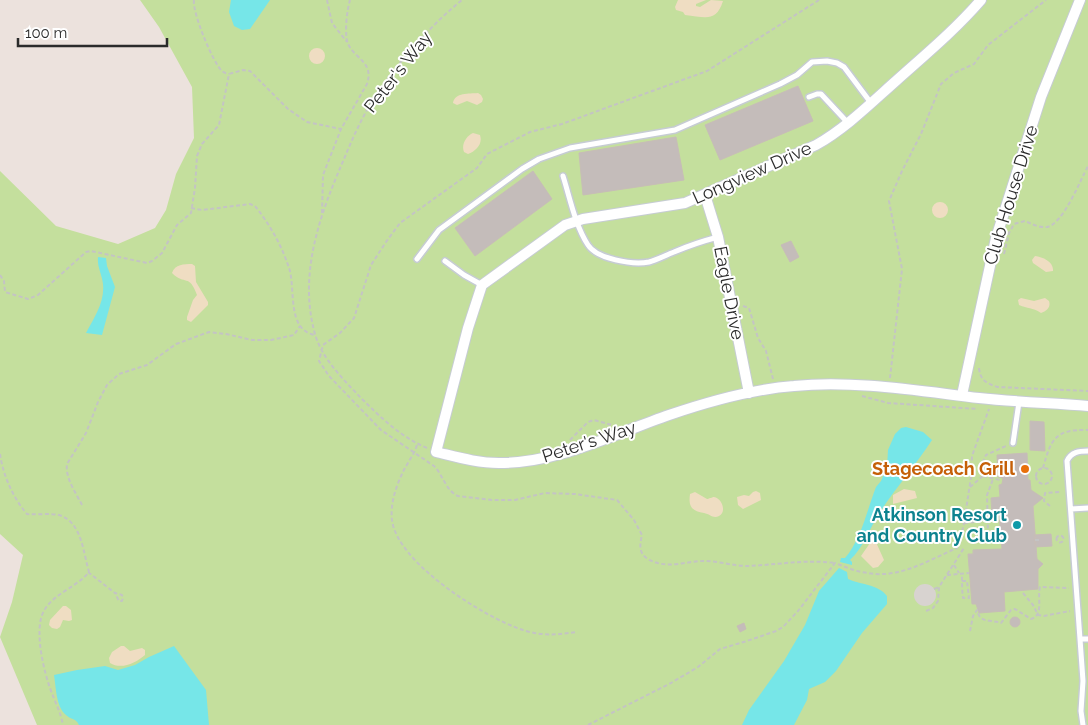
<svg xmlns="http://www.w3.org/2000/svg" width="1088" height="725" viewBox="0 0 1088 725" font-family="Raleway,sans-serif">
<rect width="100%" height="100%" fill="#ece2dd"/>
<!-- green -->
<path fill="#c4df9d" d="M140,0H1088V725H37L0,637L12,602L23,555L0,534V171L56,226L118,244L155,228L166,210L176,174L194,138L192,87L159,27Z"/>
<!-- sand -->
<path fill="#efddc2" d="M678,0H706L696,4V6L700,7L711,0L723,1C716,23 705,17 685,15L683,12L676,10L675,7Z
M309 56a8 8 0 1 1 16 0a8 8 0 1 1-16 0Z
M478,93L481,95L483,99L482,102L477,105L467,101L457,105L453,103C455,92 469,94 478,93Z
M473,133L480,135C483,144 476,151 468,154L464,152C461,145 466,136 473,133Z
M932 210a8 8 0 1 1 16 0a8 8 0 1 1-16 0Z
M1035,256C1043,257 1054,262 1053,271L1046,272L1033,263L1032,260Z
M192,264L195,266L196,282L208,302V305L191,322L187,320V317L193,300L197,295C189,273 185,286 172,273C175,264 184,264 192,264Z
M1021,298L1034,301L1045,298L1049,301C1051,307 1047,311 1041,313C1032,307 1028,309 1019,305L1018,300Z
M904,489L915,491L917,498L893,504V495Z
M756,491L760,493L761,500L743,509L738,505L737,497L744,495L749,496L753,492Z
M695,492L707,499C708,499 713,497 714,497C722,498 727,512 719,516C713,519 710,514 704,513C693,511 688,508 690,494Z
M875,540L884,560L878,567L873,568L861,556L870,543Z
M63,606H66L71,610L72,620L69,621L63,620L60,627L57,629L52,628L49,625L50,620Z
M121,646H124L130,651L142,648L145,650V655C136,663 121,670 110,663L109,658L112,652Z"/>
<!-- plaza -->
<path fill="#d8d3d0" d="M914 595a11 11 0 1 1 22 0a11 11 0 1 1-22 0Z"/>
<!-- water -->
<path fill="#76e6e8" d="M231,0H270L250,29L242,30L234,26L229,12Z
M98,257L106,258L107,266L115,287L102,335L86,333C94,318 105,302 103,284C102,274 97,267 98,257Z
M906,427L923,432L932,440C915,466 895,489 878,515C869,530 863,548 850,560L852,562V565L840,562L841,558H845C861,540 867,510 876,487L881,481L887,467L888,450L895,434L901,428Z
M839,568L847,572L848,579C861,585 878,584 887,596V604L862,633L836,671L825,682L809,689L807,700L794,725H742L749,710L784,661L805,625L819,591Z
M174,646L206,690L209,725H79C76,718 71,720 66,715C56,707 56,687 54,675L77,670L105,666L118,670L135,665L149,657Z"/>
<!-- building -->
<path fill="#c4bcba" stroke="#c7bdb7" d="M798,86L813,121L720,160L705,125Z
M676,137L684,180L583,195L579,153Z
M533,171L552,199L475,256L455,228Z
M791,241L799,257L790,262L781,245Z
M1030,421L1044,422L1045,451L1030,450Z
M1027,453L1028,480H1030L1031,490L1043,498L1033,506L1037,559L1043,564L1038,569V589L1004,592L1005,611L979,613L976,604H972L968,554H973V550L1002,549L999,514L992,515L991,498L1000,497L999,485L1002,484L1003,478L998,477L997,455Z
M1051,534L1052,546L1035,547L1034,535Z
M1010 622a5 5 0 1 1 10 0a5 5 0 1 1-10 0Z
M744,623L746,629L740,632L737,626Z"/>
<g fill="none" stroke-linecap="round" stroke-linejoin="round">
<!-- service casing -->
<g stroke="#c6ccd3" stroke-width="8">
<path id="service" d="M809,97L817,94H821L848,123
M563,176C570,198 575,225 588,245C597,259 632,265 649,262C657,260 666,255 674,252C688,246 703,241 718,237
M417,259L439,230L522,169L539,159L570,148L675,130L780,84L797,75L812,62L827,61L837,63L844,67L871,103
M445,261L464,275L482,285
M1013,443L1019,402
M1088,451C1079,451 1071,452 1067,461L1080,639H1088
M1071,509L1088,508
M1080,639L1083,681L1081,711L1083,725"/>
</g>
<!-- minor casing -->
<g stroke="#c6ccd3" stroke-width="12">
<path id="minor" d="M981,0C955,30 926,54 897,80C871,103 846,128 816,145L685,203L583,219L565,225L482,285L468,328L436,452C457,457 477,463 499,463C559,463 614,434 669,415C707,402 754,389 794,386C854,380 919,391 979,398C1015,402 1052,403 1088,406
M705,195L718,237L749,393
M962,395L996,238L1041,97L1080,0"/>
</g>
<!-- path -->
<path stroke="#c4c4c4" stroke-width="2" stroke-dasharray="4 2.5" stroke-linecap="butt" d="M194,0C192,12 213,63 222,71C224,73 226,73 229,74
M327,0L332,23L347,42
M819,0L707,71L562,124L530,132L487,154L477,168L400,223L386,242L371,265L354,318L340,333L323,345L319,361L329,376L381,430L434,466C443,475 446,491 458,496L493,500H515L545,493L575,494L617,500L634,520L642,535C640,544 638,553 648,559C666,570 686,561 704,561C719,561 733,566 747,566C776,565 805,559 835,563
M191,208L202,210L250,204L255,206C269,223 282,246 289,268C296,288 286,330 315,335
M322,213L323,175L341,129L367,84C374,62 356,60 348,44C344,34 347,10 350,0
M1004,254L1009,233L1014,224L1025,221C1032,224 1039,228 1047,227C1063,224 1080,181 1088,166
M0,275L4,281L5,292L28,299L38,295L86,252L91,251L147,263L152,261L162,253L177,225L191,213L195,188L197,156L202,144L219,125L229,74L243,70L250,71L288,109L307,122L341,129
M743,306L749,308L758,338L766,351L773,379
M979,368C980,380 987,384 998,387L1088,391
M890,378L902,269L889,201L902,171L921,134L941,84L954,73L974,64L988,45L1046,0
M862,396L888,403L978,409
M570,440L588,422L594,420L612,425
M417,445C414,455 407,463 403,472C396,486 390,504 392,520C397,563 485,618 523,630C540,636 558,635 576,632
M427,448C401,437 381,418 361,398C344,380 322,359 315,334C298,274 320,214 344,159C353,137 363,115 376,95C400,60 430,26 462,0
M0,454C3,475 13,498 27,514C37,515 49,513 59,515C82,522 83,552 89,572C77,587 55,593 45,609C32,628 45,677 53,696C57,706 61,714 63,725
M1036 476a8 8 0 1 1 16 0a8 8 0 1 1-16 0Z
M1043,468C1051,439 1055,429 1088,430
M996,472L984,470L983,462L986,455L1006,446
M983,476L1000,480
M970,487L983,476L984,470
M82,505C76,493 65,478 67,464L86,433L98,402L107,385L119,374L147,365L176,344L209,332L226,334L252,340H271L294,335L300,326
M1050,506L1044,501L1045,493L1061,492
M964,523L987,521
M988,535L987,495L993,479
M1056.5 539a3.5 3.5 0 1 1 7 0a3.5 3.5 0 1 1-7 0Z
M1035,540H1039
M954,565L959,573
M88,572L115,593L122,595L123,598L122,601H119L115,593
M947,575L969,573
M962,581H967L969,598H963C962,590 962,582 962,573
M934,589L939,587
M1023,593L1033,605L1038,615L1044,616L1070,611
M926,611L933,608L938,601L939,587L964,548
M970,631L973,616L977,610C980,624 990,619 1001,623L1011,610L1015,609L1031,619C1044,615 1037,598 1040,587L1069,588
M588,725L671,683L698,667L720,649L747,641L776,631L783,627L798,611L835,563C846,567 857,572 868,573C899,579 929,560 957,548L960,542L964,523L971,477L972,456L989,409"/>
<!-- service -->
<use href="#service" stroke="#fff" stroke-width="5"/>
<!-- minor -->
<use href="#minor" stroke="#fff" stroke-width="10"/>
</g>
<!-- markers -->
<circle fill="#e8710a" stroke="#fff" stroke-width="2" cx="1025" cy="469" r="5"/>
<circle fill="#0f9aa8" stroke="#fff" stroke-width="2" cx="1017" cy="525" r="5"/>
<g text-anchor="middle" stroke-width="4" stroke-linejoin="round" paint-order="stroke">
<!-- street labels -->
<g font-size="18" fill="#2b2b2b" stroke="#fff">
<text transform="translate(398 72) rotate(-52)" y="6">Peter's Way</text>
<text transform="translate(752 173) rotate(-24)" y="6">Longview Drive</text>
<text transform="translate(1011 195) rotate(-73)" y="6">Club House Drive</text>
<text transform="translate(729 293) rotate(79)" y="6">Eagle Drive</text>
<text transform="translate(589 442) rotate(-18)" y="6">Peter's Way</text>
</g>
<!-- food labels -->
<g font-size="18" font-weight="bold" fill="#c56008" stroke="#fff" text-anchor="end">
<text x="1015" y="475">Stagecoach Grill</text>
</g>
<!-- culture labels -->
<g font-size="18" font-weight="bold" fill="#0d838f" stroke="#fff" text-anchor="end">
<text x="1007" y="521">Atkinson Resort<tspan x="1007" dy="21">and Country Club</tspan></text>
</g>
</g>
<!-- scale -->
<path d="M18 38v8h149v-8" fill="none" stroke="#2b2b2b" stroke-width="2.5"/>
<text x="25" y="38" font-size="15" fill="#2b2b2b" stroke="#ffffff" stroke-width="4" paint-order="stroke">100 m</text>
</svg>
